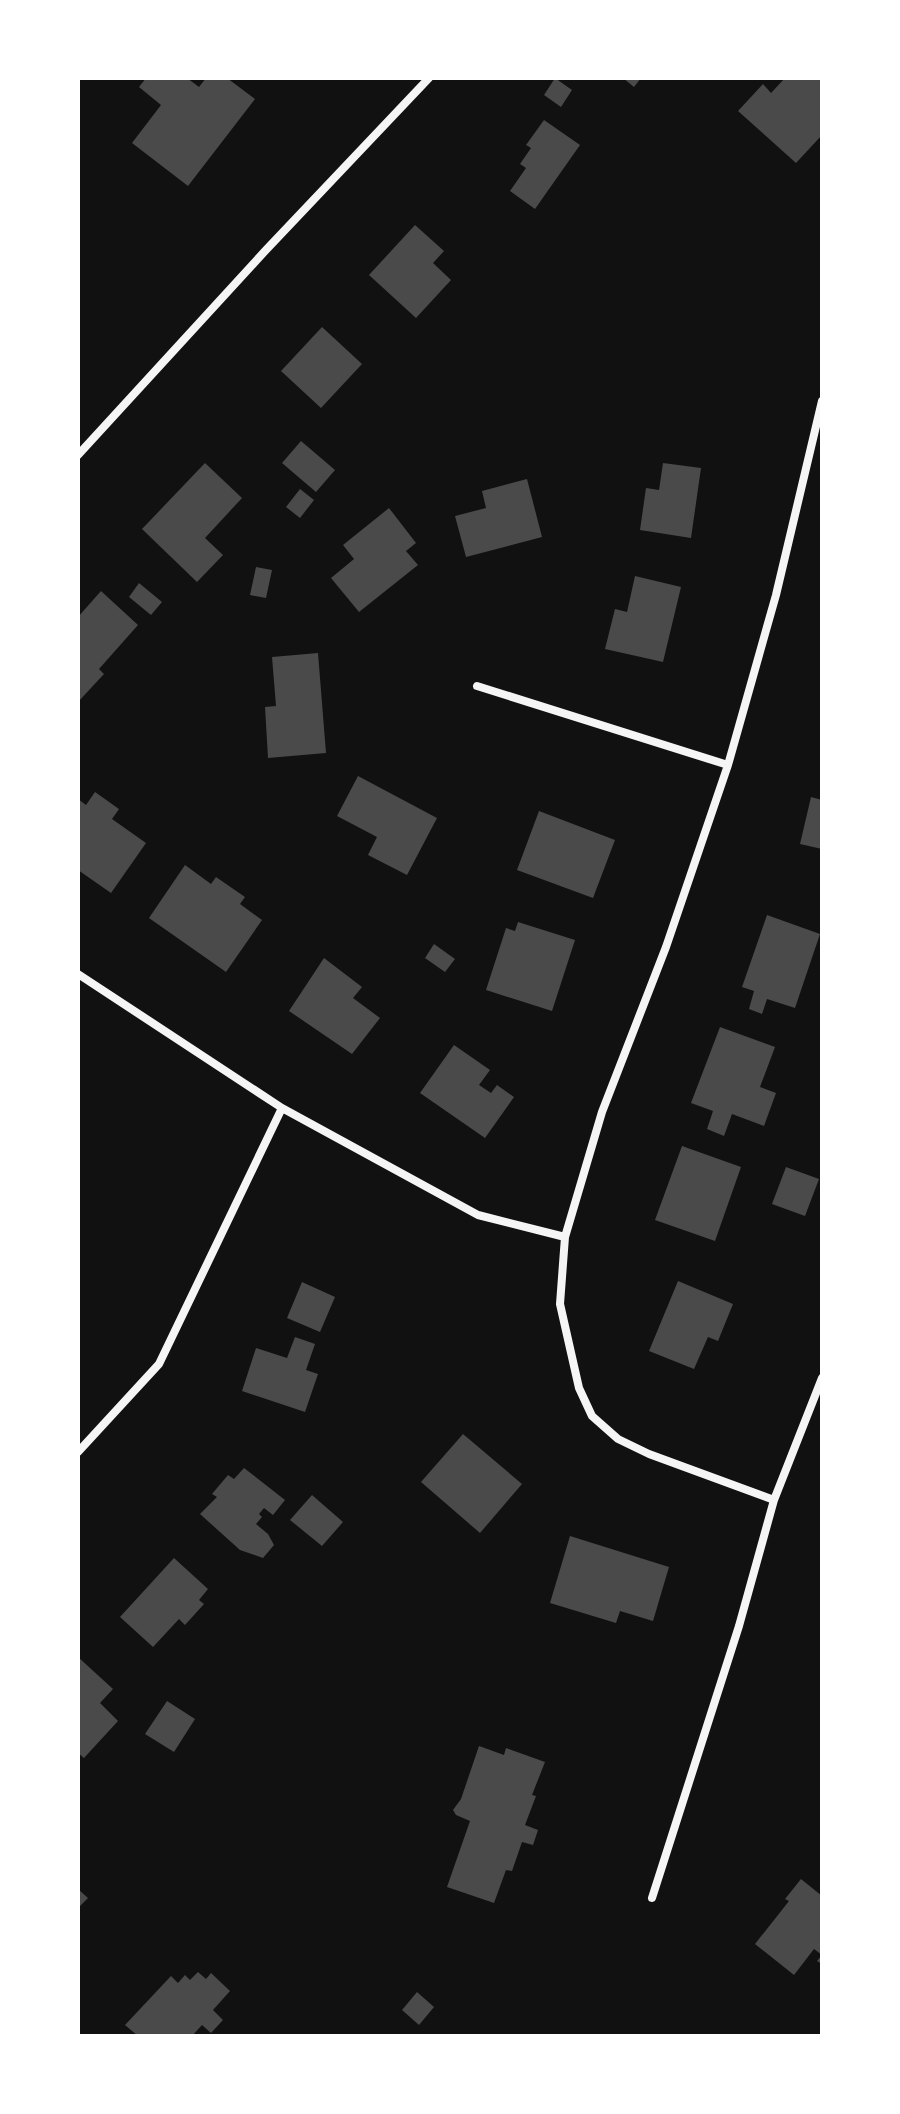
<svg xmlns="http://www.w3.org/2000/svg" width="900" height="2114" viewBox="0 0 900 2114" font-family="Georgia,serif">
<rect width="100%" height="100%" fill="#111"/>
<!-- building -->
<path fill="#4a4a4a" d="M146,78H187L199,87L206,78H227L255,99L188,186L132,143L161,105L139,87Z
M555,78L572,90L561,107L544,95Z
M623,78H641L634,87Z
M785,78H817L822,82V135L796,163L738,111L763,84L771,93Z
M544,120L580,145L535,209L510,191L526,168L520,164L531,148L526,145Z
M415,225L444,251L433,263L451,280L416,318L369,275Z
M322,327L362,364L321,408L281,371Z
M301,441L335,470L316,492L282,463Z
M205,463L242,498L205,538L223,555L197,582L142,529Z
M663,463L701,468L691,538L640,530L646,488L659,490Z
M527,479L542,537L466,557L455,516L486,508L482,491Z
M300,489L314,500L300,518L286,507Z
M389,508L416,543L406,551L418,565L359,612L331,578L354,559L343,545Z
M256,567L272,570L266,598L250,595Z
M635,576L681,587L663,662L605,649L615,609L627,612Z
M139,583L162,602L151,615L129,597Z
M101,591L138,625L99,669L104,674L78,702V617Z
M318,653L326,753L268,758L265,707L276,706L272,657Z
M358,776L437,818L407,875L368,855L377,837L337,816Z
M95,792L119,809L112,819L146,843L111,893L78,870V799L86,805Z
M811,797L822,800V849L800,844Z
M539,811L615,840L593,898L517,870Z
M185,865L211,884L216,877L245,897L240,904L262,920L226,972L149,918Z
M767,915L820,934L795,1008L767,999L762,1014L749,1009L754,991L742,987Z
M518,922L575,940L552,1011L486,990L506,928L515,931Z
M434,944L455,959L445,972L425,958Z
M324,958L362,987L353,998L380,1018L352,1054L289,1011Z
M720,1027L775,1047L760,1087L776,1093L764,1126L732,1114L724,1136L707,1129L713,1111L691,1103Z
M454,1045L490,1070L479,1085L491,1093L497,1085L514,1097L485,1138L420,1093Z
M682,1146L741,1167L715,1241L655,1220Z
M786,1167L819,1179L805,1216L772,1204Z
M678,1281L733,1304L718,1341L708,1337L694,1369L649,1351Z
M302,1282L335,1297L320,1332L287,1318Z
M295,1337L315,1344L306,1370L318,1374L305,1412L242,1391L256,1348L287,1358Z
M463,1434L522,1484L480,1533L421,1482Z
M244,1468L285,1500L273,1515L264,1508L259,1514L262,1517L256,1524L268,1534L274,1545L263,1558L240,1550L200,1514L217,1497L212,1494L228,1475L234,1479Z
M312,1495L343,1522L322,1546L290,1520Z
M570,1536L669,1567L653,1621L620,1611L616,1623L550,1603Z
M174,1558L208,1589L199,1600L204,1604L185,1625L179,1619L153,1647L120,1617Z
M78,1657L113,1689L100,1703L118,1721L84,1758L78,1753Z
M167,1701L195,1719L174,1752L145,1734Z
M479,1746L504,1755L506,1748L545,1762L532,1795L536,1796L525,1825L538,1830L533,1845L522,1842L512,1871L506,1870L494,1903L447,1887L470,1821L456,1815L453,1810L461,1799Z
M801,1879L822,1896V1964L817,1961L822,1955L814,1949L794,1975L755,1944L789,1901L785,1899Z
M78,1889L88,1898L78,1908Z
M198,1972L206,1979L211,1973L230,1991L213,2010L223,2020L211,2033L202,2025L192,2036H138L125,2025L171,1976L178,1983L185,1975L190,1980Z
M417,1992L434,2007L419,2025L402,2010Z"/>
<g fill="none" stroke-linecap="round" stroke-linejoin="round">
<!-- minor -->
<path stroke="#f5f5f5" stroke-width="8" d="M78,455L265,251L429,78
M477,686L728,765
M78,974L282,1108L478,1215L565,1237
M78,1452L159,1364L282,1108
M774,1500L649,1454L618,1439L592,1416L579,1388L560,1304L565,1237L602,1112L666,947L728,765L776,595L822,401
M652,1898L739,1626L774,1500L822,1378"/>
</g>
<!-- border -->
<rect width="900" height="2114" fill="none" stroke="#ffffff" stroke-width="160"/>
</svg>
